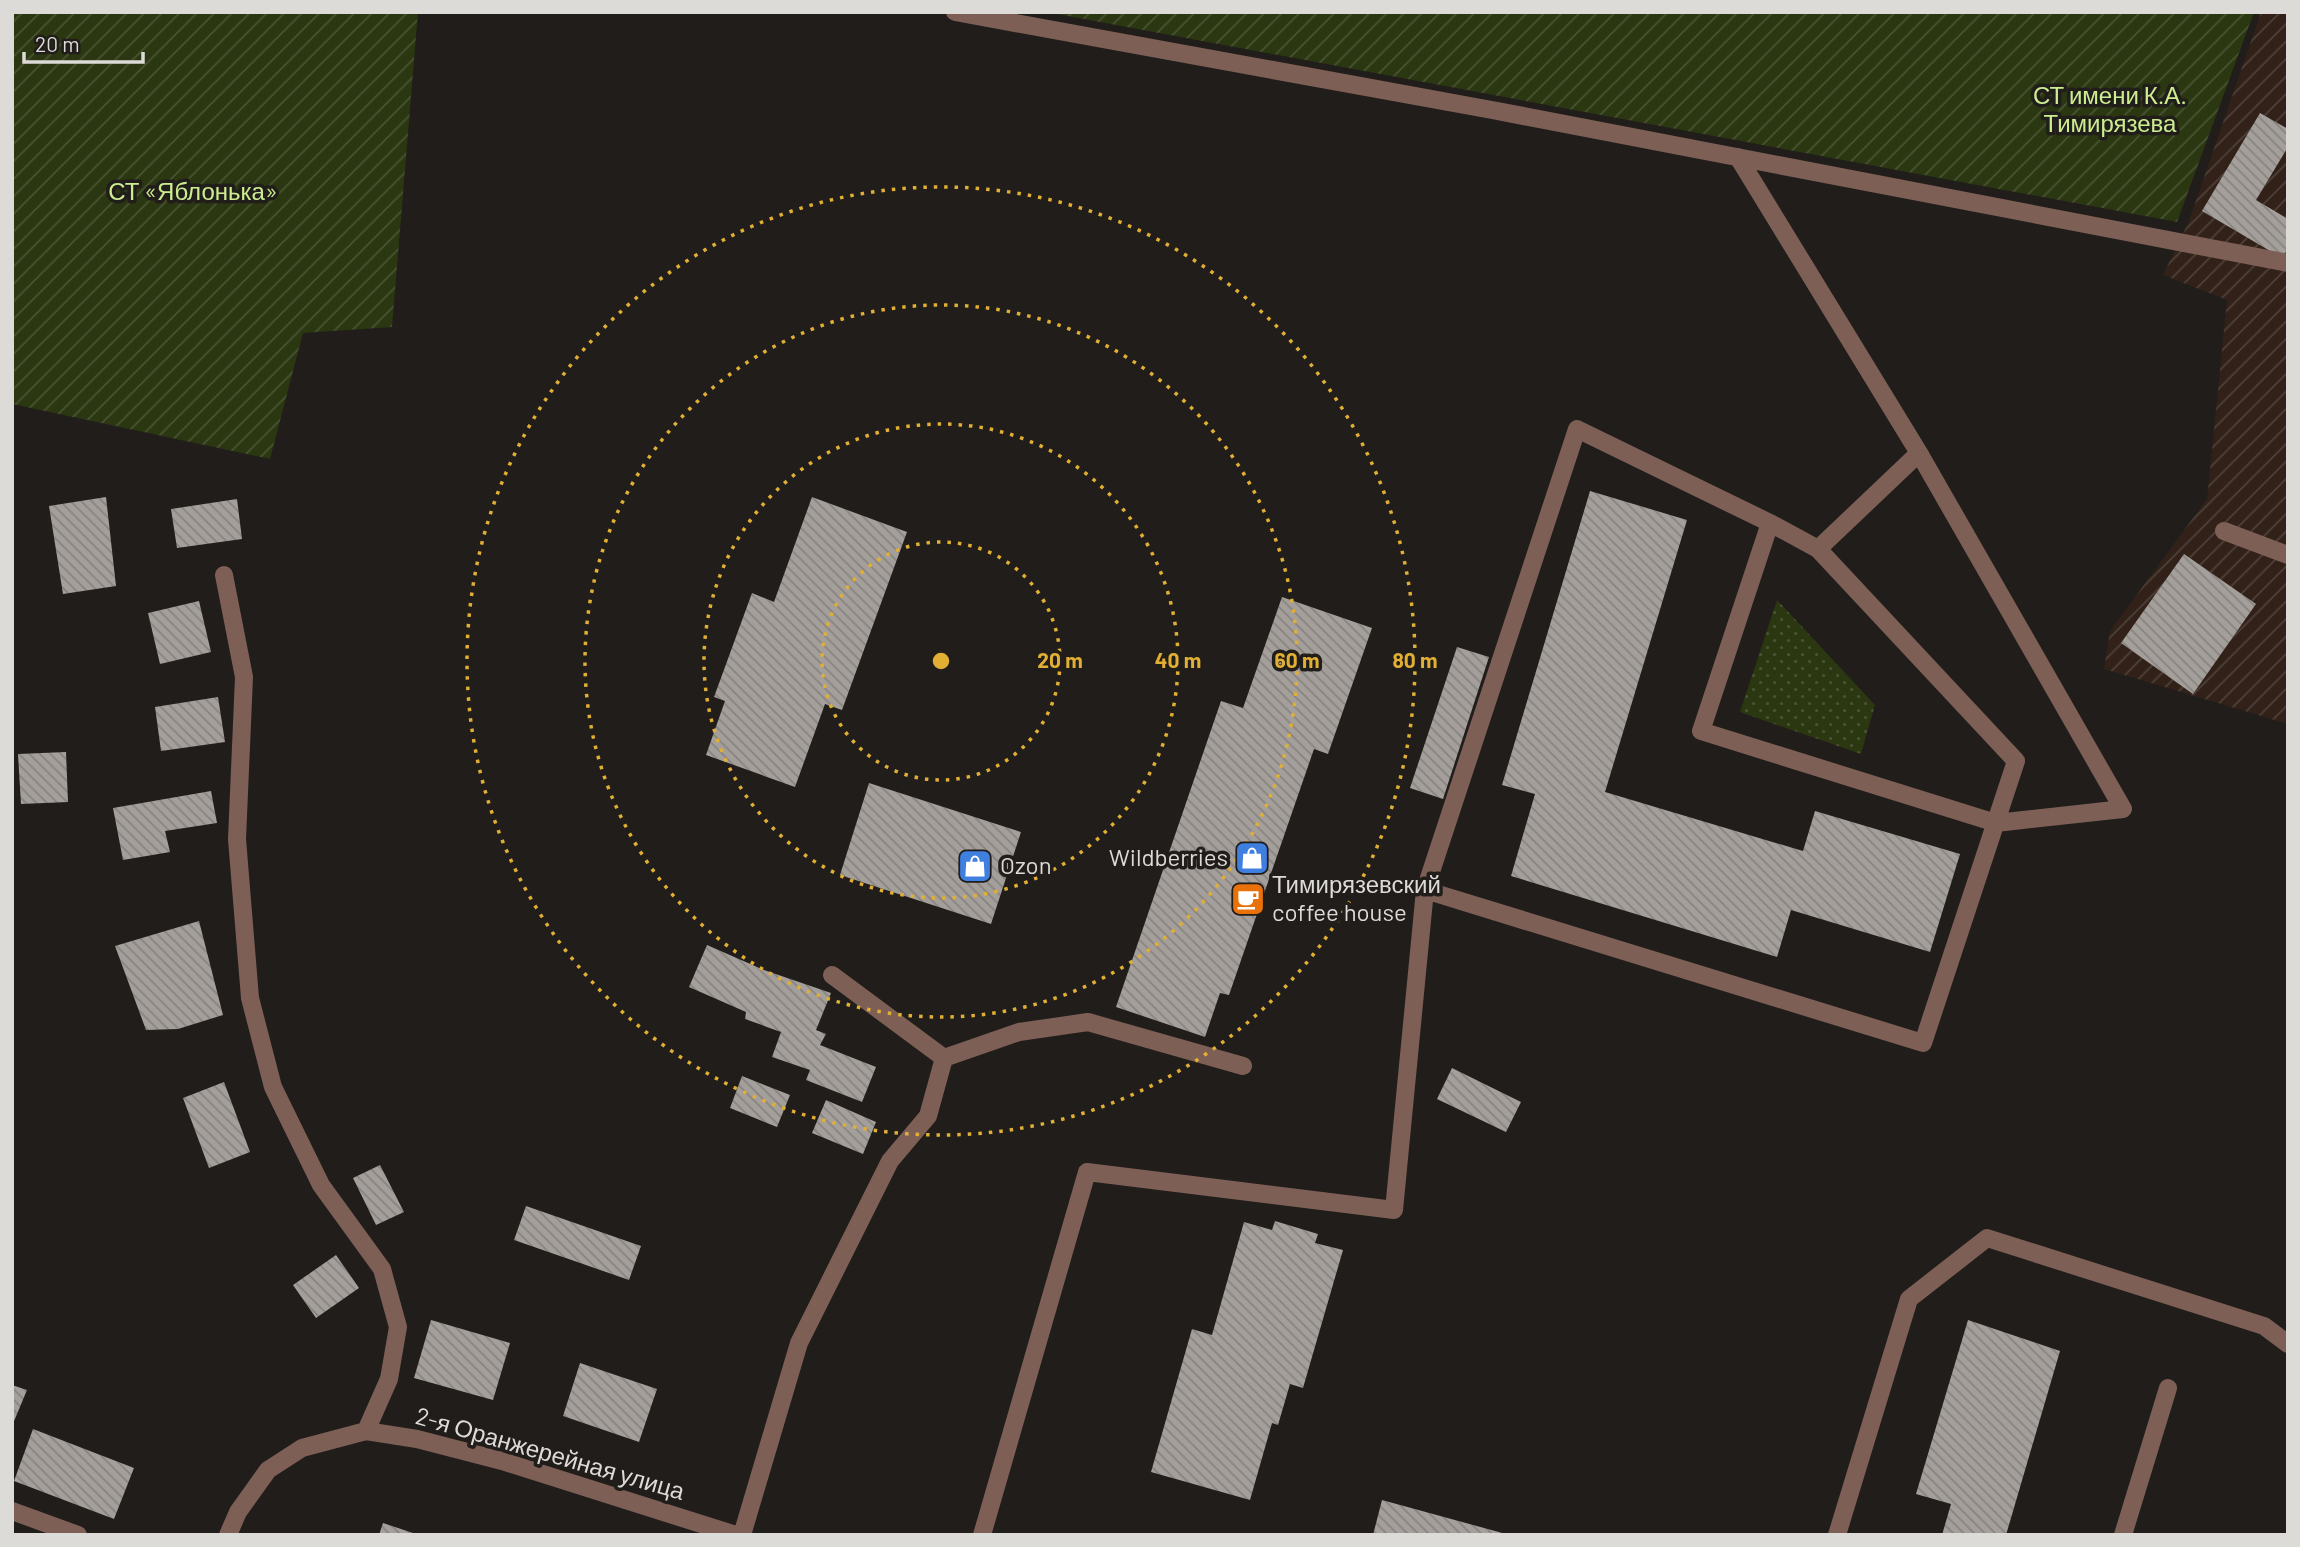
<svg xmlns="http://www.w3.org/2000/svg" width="2300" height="1547" viewBox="0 0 2300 1547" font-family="Barlow,sans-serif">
<defs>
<pattern id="industrial-furrows" width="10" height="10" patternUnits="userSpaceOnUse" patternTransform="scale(1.75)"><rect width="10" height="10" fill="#312118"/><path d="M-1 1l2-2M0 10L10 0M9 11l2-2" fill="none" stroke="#4e4139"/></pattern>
<pattern id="park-dots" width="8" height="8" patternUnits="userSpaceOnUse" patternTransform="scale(1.75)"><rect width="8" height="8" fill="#2b3711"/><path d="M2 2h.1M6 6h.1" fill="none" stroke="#495333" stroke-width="1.8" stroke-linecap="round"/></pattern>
<pattern id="garden-furrows" width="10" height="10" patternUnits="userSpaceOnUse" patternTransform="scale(1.75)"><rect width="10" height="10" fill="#2b3711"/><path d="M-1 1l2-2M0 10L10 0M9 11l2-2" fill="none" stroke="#495333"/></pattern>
<pattern id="building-back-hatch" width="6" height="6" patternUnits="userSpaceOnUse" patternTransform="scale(1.75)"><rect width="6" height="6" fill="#a49f9b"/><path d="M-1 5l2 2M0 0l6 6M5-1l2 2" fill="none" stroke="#878380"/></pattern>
</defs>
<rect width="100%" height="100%" fill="#201d1a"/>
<!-- industrial -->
<path fill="url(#industrial-furrows)" d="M2261,12H2288V724L2104,669L2110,631L2207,499L2227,300L2163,275L2189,221Z"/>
<!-- park -->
<path fill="url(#park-dots)" d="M1777,600L1875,705L1861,754L1740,712Z"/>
<!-- garden -->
<path fill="url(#garden-furrows)" d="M12,12H418L392,327L303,333L270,459L12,404Z
M1046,12H2254L2177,222Z"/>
<!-- building -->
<path fill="url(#building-back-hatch)" d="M2260,113L2288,129V147L2256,200L2288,219V248L2282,258L2202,211Z
M1590,491L1687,520L1605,792L1803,851L1815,811L1960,854L1930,952L1791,910L1777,957L1511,876L1535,794L1502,785Z
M106,497L116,586L63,594L49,506Z
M812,497L907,532L842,710L825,704L795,787L706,755L725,701L714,697L752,593L774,602Z
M237,499L242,539L177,548L171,509Z
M2184,554L2256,604L2193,694L2121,643Z
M1282,597L1372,628L1328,754L1314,749L1229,995L1220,993L1205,1037L1116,1007L1221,701L1243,708Z
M199,601L211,652L160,664L148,613Z
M1457,647L1489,657L1443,799L1410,788Z
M218,697L225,742L161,751L155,707Z
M66,752L68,802L21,804L18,754Z
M869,783L1021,832L991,924L840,875Z
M211,791L217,823L165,831L170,852L123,860L113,808Z
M199,921L223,1015L178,1029L146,1030L115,946Z
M707,945L764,970L831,993L816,1030L826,1034L820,1045L876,1067L862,1102L806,1080L810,1070L772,1057L781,1032L745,1019L746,1012L689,987Z
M1452,1068L1521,1102L1506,1132L1437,1099Z
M742,1076L790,1095L777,1127L730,1108Z
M224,1082L250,1152L209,1168L183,1098Z
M826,1100L876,1122L863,1154L812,1133Z
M380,1165L404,1212L376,1225L353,1178Z
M526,1206L641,1246L629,1280L514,1240Z
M1275,1221L1318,1234L1315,1243L1343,1250L1303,1388L1290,1384L1278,1425L1272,1423L1250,1500L1151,1472L1192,1329L1212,1335L1244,1222L1272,1230Z
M336,1255L359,1288L316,1318L293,1285Z
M431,1320L510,1343L493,1400L414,1378Z
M1968,1320L2060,1351L2006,1535H1942L1951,1504L1916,1494Z
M580,1363L657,1389L639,1442L563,1416Z
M12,1385L27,1390L12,1426Z
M33,1429L134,1468L114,1519L14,1481Z
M1382,1500L1506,1534V1535H1373Z
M383,1523L416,1534V1535H379Z"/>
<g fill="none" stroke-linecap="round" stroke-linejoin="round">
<!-- minor -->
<path stroke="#7d5f56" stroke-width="18" d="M955,12L1492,110L2288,263
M1738,157L1919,453L2123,809L1996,823L1701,731L1770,523
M2224,531L2288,555
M1818,549L1919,453
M224,575L244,677L237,839L250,998L273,1087L321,1185L382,1269L398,1327L389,1379L366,1431
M832,975L944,1058
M12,1511L78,1535
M228,1535L238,1512L268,1470L302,1448L366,1431L417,1439L502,1461L736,1535
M742,1535L799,1343L890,1161L928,1116L944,1058L1019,1032L1088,1022L1243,1066
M982,1535L1087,1172L1394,1210L1425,890L1577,429L1770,523L1818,549L2016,761L1923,1043L1425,890
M1837,1535L1909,1299L1987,1238L2264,1326L2288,1344
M2123,1535L2168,1388"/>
</g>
<!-- distance rings -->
<g fill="none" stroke="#e0af34" stroke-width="3.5" stroke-dasharray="3.5 7">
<circle cx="941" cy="661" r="119"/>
<circle cx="941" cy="661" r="237"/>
<circle cx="941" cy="661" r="356"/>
<circle cx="941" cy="661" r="474"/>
</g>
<!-- icons -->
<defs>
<g id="shop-square" transform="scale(1.75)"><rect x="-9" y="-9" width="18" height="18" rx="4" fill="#3f7fe0" stroke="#201d1a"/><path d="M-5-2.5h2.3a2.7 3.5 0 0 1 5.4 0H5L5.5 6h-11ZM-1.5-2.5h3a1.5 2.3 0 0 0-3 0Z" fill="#fff"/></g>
<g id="cafe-square" transform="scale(1.75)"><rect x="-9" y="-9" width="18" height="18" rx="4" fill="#e8710a" stroke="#201d1a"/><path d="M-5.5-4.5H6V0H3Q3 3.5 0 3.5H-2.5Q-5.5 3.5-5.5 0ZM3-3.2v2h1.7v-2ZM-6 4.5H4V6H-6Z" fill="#fff"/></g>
</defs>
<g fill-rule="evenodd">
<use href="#shop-square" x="1252" y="858"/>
<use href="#shop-square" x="975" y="866"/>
<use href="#cafe-square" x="1248" y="899"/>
</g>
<g text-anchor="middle" stroke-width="7" stroke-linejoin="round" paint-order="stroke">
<!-- park labels -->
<g font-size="24" fill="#ccec90" stroke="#201d1a">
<text x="2110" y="104">СТ имени К.А.<tspan x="2110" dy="28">Тимирязева</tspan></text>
<text x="193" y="200">СТ «Яблонька»</text>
</g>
<!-- poi labels -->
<g font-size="24" fill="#dddbd8" stroke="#201d1a" text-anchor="start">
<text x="1228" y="866" text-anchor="end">Wildberries</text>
<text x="1000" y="874">Ozon</text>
<text x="1272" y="893">Тимирязевский<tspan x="1272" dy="28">coffee house</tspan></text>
</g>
<!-- street labels -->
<g font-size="24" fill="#dddbd8" stroke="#201d1a">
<text transform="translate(550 1454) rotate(16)" y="8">2-я Оранжерейная улица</text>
</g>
</g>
<circle cx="941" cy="661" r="10" fill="#e0af34" stroke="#201d1a" stroke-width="3.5"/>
<g font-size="21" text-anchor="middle" font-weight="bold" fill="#e0af34" stroke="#201d1a" stroke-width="7" stroke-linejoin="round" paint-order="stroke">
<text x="1060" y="668">20 m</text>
<text x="1178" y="668">40 m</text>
<text x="1297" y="668">60 m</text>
<text x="1415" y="668">80 m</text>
</g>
<!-- border -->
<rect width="2300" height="1547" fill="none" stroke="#dddbd8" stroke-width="28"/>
<!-- scale -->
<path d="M24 52v10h119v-10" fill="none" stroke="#dddbd8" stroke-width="3.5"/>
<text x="35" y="52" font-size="21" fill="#dddbd8" stroke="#201d1a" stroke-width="5" paint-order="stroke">20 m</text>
</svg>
